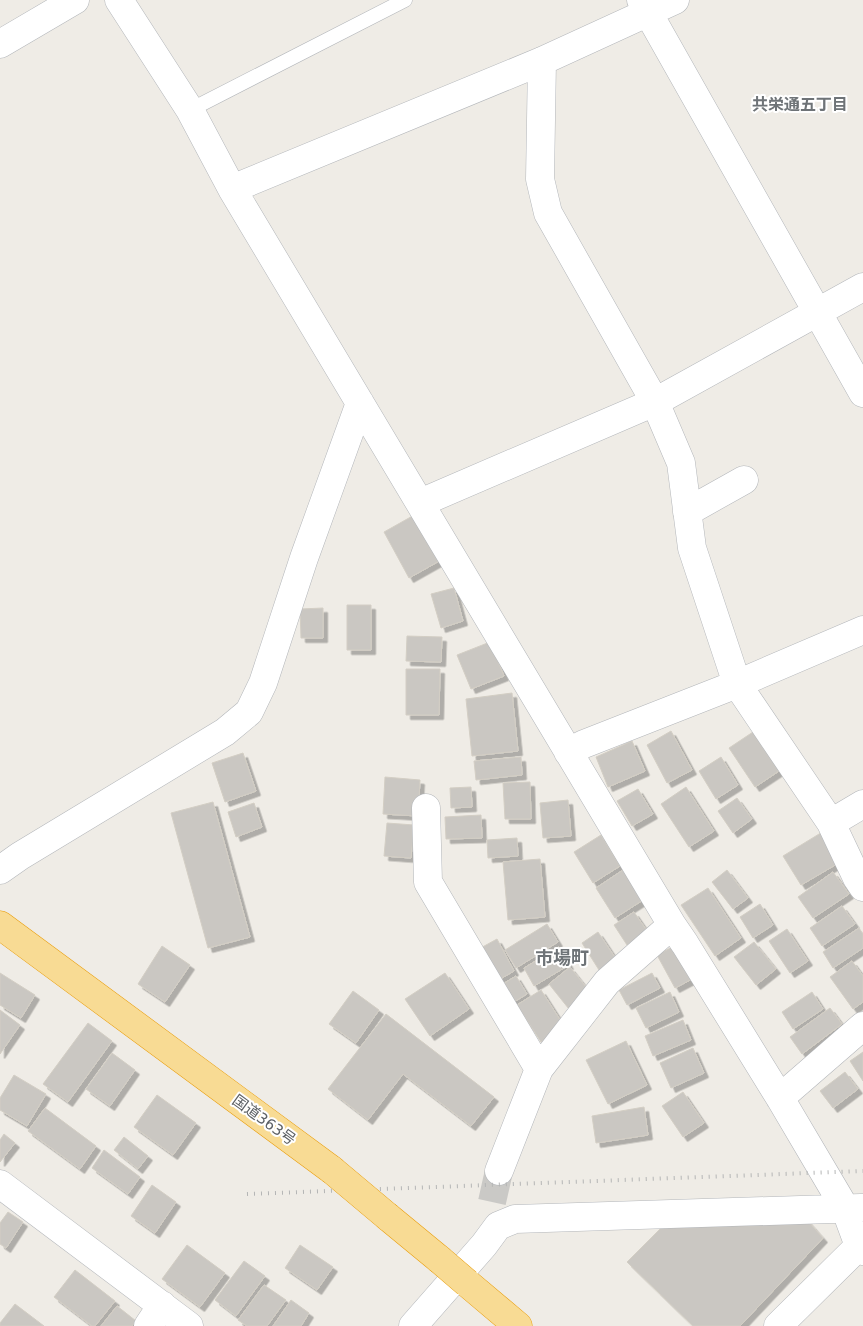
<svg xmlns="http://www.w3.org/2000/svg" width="863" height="1326" viewBox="0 0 863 1326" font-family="'DejaVu Sans','Noto Sans JP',sans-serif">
<defs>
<filter id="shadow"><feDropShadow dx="4.5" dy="4.5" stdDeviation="0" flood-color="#0004"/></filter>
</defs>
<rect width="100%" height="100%" fill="#efece6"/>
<!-- building -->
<path fill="#cac7c2" stroke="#d3cec4" filter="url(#shadow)" d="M416,514L441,560L409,578L384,532Z
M454,588L463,621L441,628L431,594Z
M347,605H371V650H347Z
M323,608V638H301L300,609Z
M407,636L442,637L441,662L406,661Z
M490,642L504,676L471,689L457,655Z
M406,669H440L439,715H406Z
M512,693L518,751L472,756L466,699Z
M756,730L782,769L755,787L729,748Z
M671,731L692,770L667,783L647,745Z
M632,741L645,771L608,787L596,757Z
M243,753L256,791L225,802L212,763Z
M521,757L522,775L476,780L474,761Z
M721,757L738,785L716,799L699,771Z
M385,777L420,780L418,816L383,814Z
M530,782L531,819H505L503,783Z
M471,787L472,807L451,808L450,788Z
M686,787L714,831L689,847L661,804Z
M638,789L653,814L632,826L617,801Z
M737,798L752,819L733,833L718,811Z
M568,800L571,836L543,838L540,803Z
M213,802L250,937L208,948L171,813Z
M254,803L262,827L236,837L228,812Z
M481,815L482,838L446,839L445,817Z
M387,823L414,825L411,858L384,856Z
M824,831L842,861L801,885L783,856Z
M601,835L620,866L593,883L574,852Z
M517,838L518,856L488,858L487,840Z
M540,859L545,917L508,920L503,862Z
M623,870L643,900L615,918L596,888Z
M727,870L748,898L733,909L712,882Z
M833,872L849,894L813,918L798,897Z
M708,888L741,938L715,956L681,905Z
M760,904L773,925L753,938L740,917Z
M842,906L855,924L822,946L810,928Z
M634,912L647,931L627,945L614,925Z
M547,924L558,942L516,968L505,950Z
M859,928L863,934V948L833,968L823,952Z
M787,929L808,961L790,973L769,941Z
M598,932L616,959L599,970L582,943Z
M497,939L514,971L495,982L477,950Z
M754,942L776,969L756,985L734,957Z
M678,944L696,977L675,988L657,955Z
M162,946L190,965L165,1002L138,984Z
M559,947L569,965L534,986L524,968Z
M852,961L863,976V1002L853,1009L830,977Z
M570,967L590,992L569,1009L549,984Z
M0,973L35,995L21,1018L0,1005Z
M445,973L469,1009L430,1036L405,999Z
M652,973L660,988L627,1005L619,990Z
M516,976L527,994L509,1005L498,987Z
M541,990L564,1026L541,1042L517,1005Z
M353,991L379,1010L356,1043L329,1024Z
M670,992L679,1012L646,1028L636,1008Z
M812,992L823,1009L793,1029L782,1012Z
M830,1008L842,1024L802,1054L790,1037Z
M0,1010L20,1025L0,1054Z
M386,1014L494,1097L471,1126L403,1074L368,1120L328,1089Z
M683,1020L691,1040L653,1056L645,1036Z
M88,1023L112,1041L68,1102L43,1084Z
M626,1041L647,1085L608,1104L586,1060Z
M693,1048L704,1073L671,1088L660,1063Z
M863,1052V1081L850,1061Z
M112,1053L135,1070L110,1106L86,1089Z
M845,1072L858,1089L833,1108L820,1091Z
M14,1075L46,1094L27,1126L0,1110V1098Z
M683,1092L704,1123L683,1137L662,1106Z
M157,1095L196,1123L173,1155L134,1127Z
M644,1107L648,1135L596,1143L592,1116Z
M45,1108L96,1146L80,1169L28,1131Z
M4,1134L15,1143L0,1162V1140Z
M124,1137L148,1156L138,1169L114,1150Z
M104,1150L140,1177L128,1194L92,1168Z
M152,1185L176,1202L155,1233L131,1216Z
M8,1212L23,1222L6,1248L0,1244V1223Z
M800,1212L823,1238L740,1326H693L627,1262L664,1225Z
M187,1245L225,1273L200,1307L162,1279Z
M300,1245L333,1267L317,1290L285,1268Z
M244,1261L265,1276L236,1316L215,1300Z
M75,1270L115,1301L95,1326H92L54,1297Z
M264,1285L286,1300L267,1326H247L238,1320Z
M291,1300L309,1313L301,1326H273Z
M15,1304L44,1326H0V1323Z
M117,1306L136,1321L132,1326H101Z"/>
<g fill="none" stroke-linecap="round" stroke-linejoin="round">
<!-- street-tunnel -->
<path stroke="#cac9c6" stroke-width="28" stroke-dasharray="28 14" stroke-linecap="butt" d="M492,1202L499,1171"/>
<!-- lane casing -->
<g stroke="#b3b6ba" stroke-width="15">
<path id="lane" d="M190,110L405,0"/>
</g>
<!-- street casing -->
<g stroke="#b3b6ba" stroke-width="29">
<path id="street" d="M119,0L190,110L232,189L672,925L685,944L780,1098L845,1208L859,1246L863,1251
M641,0L863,393
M0,44L75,0
M542,61L540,179L548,213L655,402L681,463L692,548L737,684L831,823L857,878L863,887
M232,189L542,61L675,0
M420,503L655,402L863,287
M687,512L744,480
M568,752L584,744L737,684L863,630
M426,808L428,882L539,1069
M831,823L863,804
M0,870L20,856L225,732L249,712L263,683L304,558L360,403
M780,1098L863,1026
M499,1171L539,1069L607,982L672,925
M0,1184L189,1326
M148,1326L162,1305
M413,1326L484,1245L498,1226L515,1219L861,1208
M778,1326L859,1246"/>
</g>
<!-- highway casing -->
<g stroke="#e99d0b" stroke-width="29">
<path id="highway" d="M0,925L332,1170
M388,1217L439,1259
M467,1283L518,1326"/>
</g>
<!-- lane -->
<use href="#lane" stroke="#fff" stroke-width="14"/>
<!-- street -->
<use href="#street" stroke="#fff" stroke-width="28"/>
<!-- highway -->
<use href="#highway" stroke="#f8db94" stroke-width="28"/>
<!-- rail -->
<path stroke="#b4b5b5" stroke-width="4" stroke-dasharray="1 6" stroke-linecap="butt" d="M247,1194L863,1171"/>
<!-- highway-bridge casing -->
<g stroke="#e99d0b" stroke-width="29" stroke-linecap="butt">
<path id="highway-bridge" d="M332,1170L388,1217
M439,1259L467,1283"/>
</g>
<!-- highway-bridge -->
<use href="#highway-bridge" stroke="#f8db94" stroke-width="28"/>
</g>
<g text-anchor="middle" stroke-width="4" stroke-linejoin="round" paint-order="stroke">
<!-- street labels -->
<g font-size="15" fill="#5d6165" stroke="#fff">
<text transform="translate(264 1120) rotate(36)" y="5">国道363号</text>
</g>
<!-- neighbourhood labels -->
<g font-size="16" font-weight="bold" fill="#6e7377" stroke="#fff">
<text x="800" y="110">共栄通五丁目</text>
</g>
<!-- quarter labels -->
<g font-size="18" font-weight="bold" fill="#6e7377" stroke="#fff">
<text x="562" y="964">市場町</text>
</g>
</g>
</svg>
